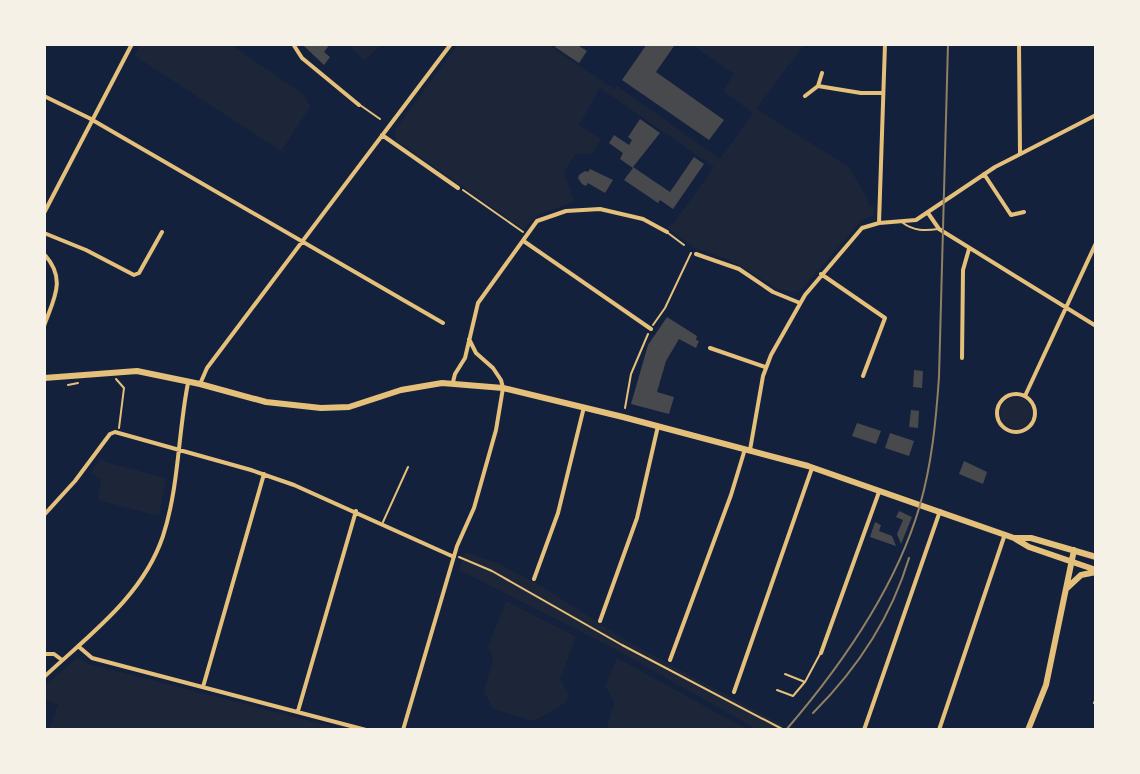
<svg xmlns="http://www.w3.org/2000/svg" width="1140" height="774" viewBox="0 0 1140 774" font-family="'Archivo Narrow',sans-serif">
<rect width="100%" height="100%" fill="#14213d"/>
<!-- green -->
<path fill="#1d2539" d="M140,44H230L304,95L310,107L281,151L135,56Z
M348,44H382L364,61Z
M458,44H547L614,89L617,86L720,159L753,113L723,91L734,74L691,44H805L756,109L849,167L867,198L869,206H874V214L860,222L802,289L793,292L778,289L730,260L694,248L667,227L674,223L714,167L600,88L579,125L601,139L592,154H575L564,172L574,202L539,214L523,229L396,140L395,130Z
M1000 413a16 16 0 1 1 32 0a16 16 0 1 1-32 0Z
M101,458L105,462L166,478L159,516L98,500L101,480L91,472Z
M465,552L497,563L538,584L632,644L784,726L780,730H758L619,651L459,570Z
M506,601L576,637L560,679L568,693L567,702L534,721L493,709L484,692L493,658L488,647Z
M77,658L89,664L345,730H49L58,704L44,699V686Z
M617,658L748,730H606L614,702L605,686Z"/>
<!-- building -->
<path fill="#48494c" d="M306,44H330L324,52L330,57L324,65L304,46Z
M557,44H576L587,51L579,63L555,47Z
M647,44L674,46L656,72L724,120L709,140L622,80Z
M640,119L660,133L633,167L670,192L694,157L704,164L673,209L660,200L658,203L624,180L633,168L620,159L623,153L609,143L614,135L629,145L632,140L628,137Z
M590,169L613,180L605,193L588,183L586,186L582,184L578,178L579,175L585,171L588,172Z
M667,317L697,336L696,340L699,341L696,348L679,339L666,361L657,392L674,397L669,414L631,404L648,345Z
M914,370L923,371L922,388L913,387Z
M911,410L919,411L918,428L909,427Z
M857,423L881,431L876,444L852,436Z
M890,433L914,441L909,456L885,448Z
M964,461L987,472L983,484L959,474Z
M899,511L912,517L901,544L897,534L903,520L896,517Z
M875,522L881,525L879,531L892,536L896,546L870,537Z"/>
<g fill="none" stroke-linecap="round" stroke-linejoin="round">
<!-- path -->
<path stroke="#e5c07b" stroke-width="2" d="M463,190L523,232
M653,325L665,308L691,253
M116,379L124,388L119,428
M68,385L78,383
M625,408L631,374L648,334
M459,557L492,571L622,645L784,730"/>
<!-- service -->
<path stroke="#e5c07b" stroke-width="2" d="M360,105L380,119
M903,223C914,231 925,231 938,229
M668,233L684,245
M383,522L408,467
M785,674L805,682L820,654
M777,690L793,696L804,683
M1094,703L1096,699"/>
<!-- minor -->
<path stroke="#e5c07b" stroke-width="4" d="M293,44L302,58L359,105
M1019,44L1020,153
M818,86L861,93H883
M44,96L89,118L443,323
M805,96L818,86L822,73
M382,135L458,188
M984,174L1011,215L1024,212
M44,213L132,44
M928,213L939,229L1096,326
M879,223L885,44
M44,233L86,250L134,275L139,273L162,232
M525,242L651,329
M44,254C67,279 54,298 44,326
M696,254L739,269L773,292L800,303
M821,274L885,318L863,376
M710,348L765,367
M962,358L963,270L969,249
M453,382L455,374L465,358L478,303L537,221L566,211L600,209L643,219L667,232
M200,384L207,368L451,44
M997 413a19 19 0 1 1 38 0a19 19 0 1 1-38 0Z
M1025,396L1096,243
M750,450L763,376L771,355L805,295L862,228L879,223L916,220L995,167L1096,115
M44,515L75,481L110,434L115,432L251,470L294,485L454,557
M534,579L558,513L584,407
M600,621L637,518L658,426
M78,646L92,658L366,730
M821,653L879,492
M44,654H54L62,660
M670,660L731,495L745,449
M44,677C89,635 143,596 163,536C179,487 178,433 188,383
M203,687L264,474
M734,692L812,468
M298,711L356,511
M403,730L457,546L474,508L496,430L503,388L501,380L493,368L476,353L469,339
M864,730L940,511
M939,730L1005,534"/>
<!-- primary -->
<path stroke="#e5c07b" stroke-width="6" d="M44,378L137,371L200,384L266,402L321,408L349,407L401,390L442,383L503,388L623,417L808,466L1014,538L1029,547L1096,570
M1014,538H1031L1096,557
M1067,588L1081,575L1096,572
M1028,730L1046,685L1074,550"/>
<!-- rail -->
<path stroke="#918062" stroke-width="2" d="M813,713C857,669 891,618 909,558
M786,730C842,665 896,588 920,505C932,463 936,420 939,377L948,44"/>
</g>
<!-- border -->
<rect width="1140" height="774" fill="none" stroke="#f6f1e7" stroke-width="92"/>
</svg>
